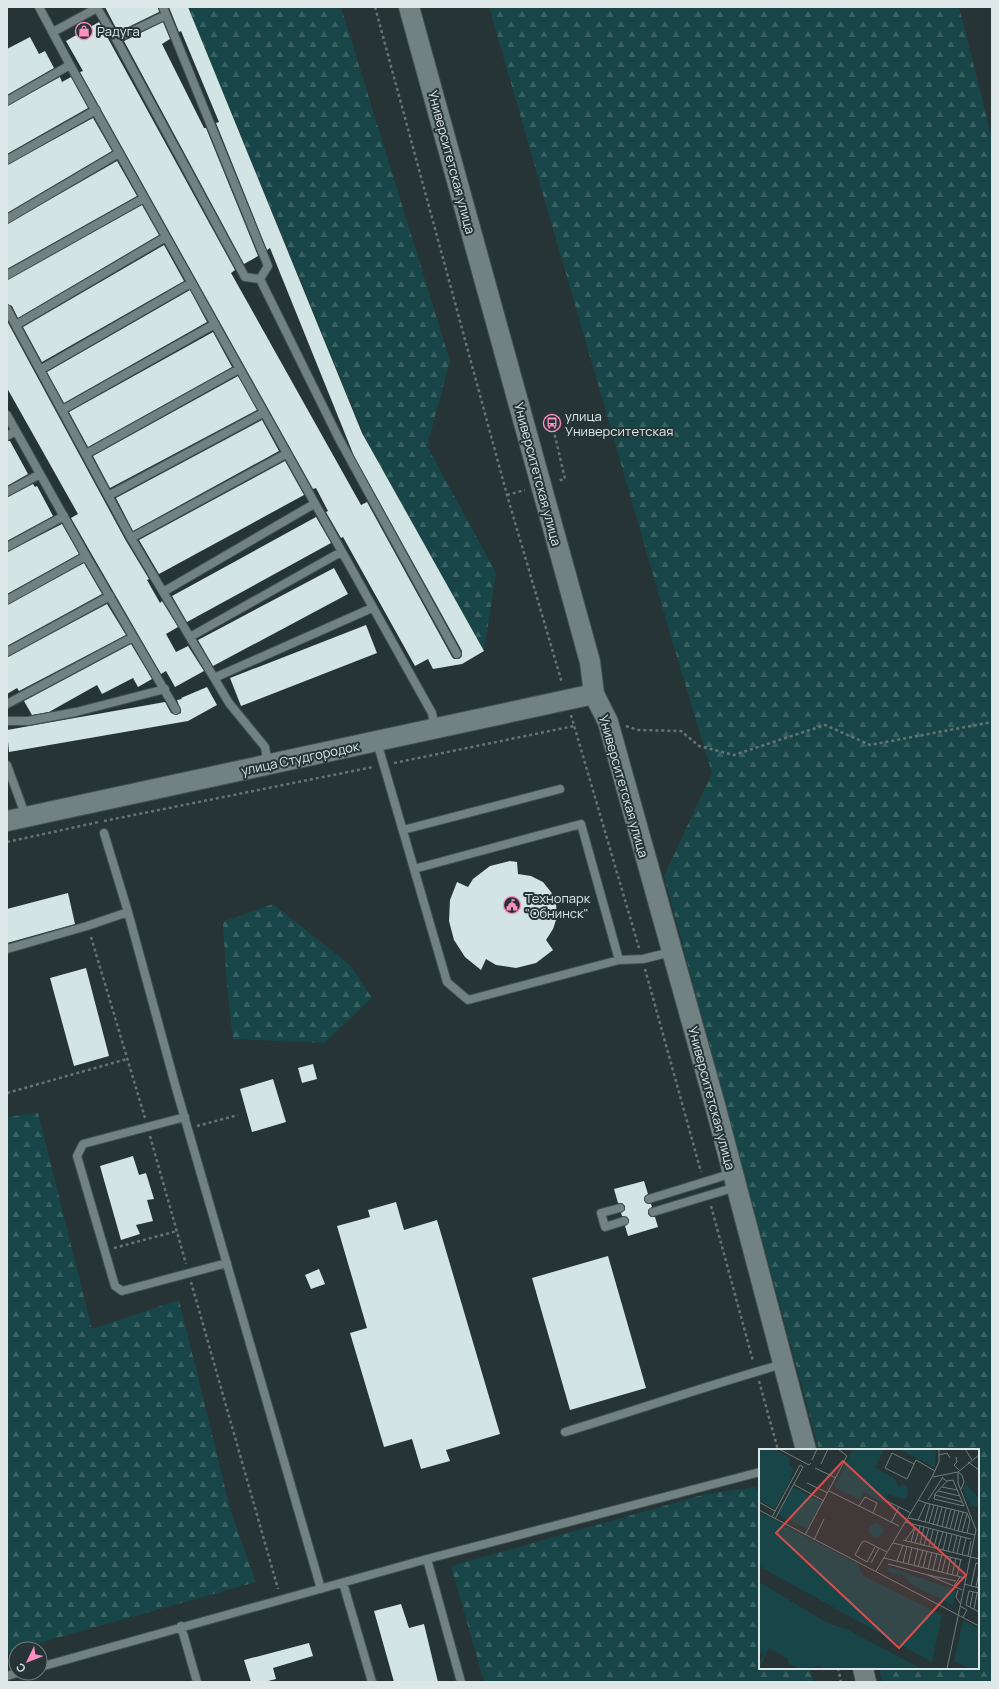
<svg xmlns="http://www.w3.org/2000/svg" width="999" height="1689" viewBox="0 0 999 1689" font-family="Manrope,sans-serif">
<defs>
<pattern id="forest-firs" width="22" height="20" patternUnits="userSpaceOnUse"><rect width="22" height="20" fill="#184648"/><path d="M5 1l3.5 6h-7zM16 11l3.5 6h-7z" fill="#396162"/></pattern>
</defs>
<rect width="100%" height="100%" fill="#263435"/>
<!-- forest -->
<path fill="url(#forest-firs)" d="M188,7H341L450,361L427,446L496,573L484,651L366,440Z
M489,7H959L992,139V1682H882L879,1668H978V1450H819L664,876L712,773L674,647Z
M273,904L350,965L372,998L324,1043L233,1039L227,986L223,922Z
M38,1113L92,1329L179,1300L231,1512L256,1582L7,1652V1117Z
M756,1487L760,1500V1668H810L814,1682H484L451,1566L706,1494Z"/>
<!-- building -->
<path fill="#d3e4e5" d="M105,7H158L159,12L118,32Z
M169,7H188L362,433L484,651L462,664L433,669L428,659L415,666L343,537L341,538L326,512L328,511L316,488L313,489L80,72L83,71L66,41L99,22L235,270L231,273L361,505L367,502L452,657L454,659H459L462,656V651L354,456L270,248L267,250L216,123L219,122L181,31L179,32Z
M163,22L170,39L162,44L204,128H206L258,256L244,264L124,41Z
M30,37L39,54L45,51L54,68L7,95V49Z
M60,77L62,82L71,77L88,108L7,154V106Z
M93,118L112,151L7,213V165Z
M117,161L137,196L7,269V224Z
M142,205L159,235L18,318L12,306L7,304V280Z
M164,245L184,281L42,362L23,327Z
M190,290L207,322L64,403L47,372Z
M7,321L126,541L149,579L147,580L160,603L162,601L178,627L166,634L176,652L188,646L204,671L175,687L166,671L161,674L91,553L71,518L78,514L7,388Z
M213,332L232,367L88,447L69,412Z
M238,376L257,410L110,488L93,456Z
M262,420L279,451L133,531L116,498Z
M7,441H10L28,474L7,486Z
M285,461L304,495L159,574L139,540Z
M33,484L35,487L37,486L53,516L7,541V497Z
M316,517L331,543L187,622L172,596Z
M62,524L79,554L7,594V552Z
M84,563L102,594L7,646V605Z
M334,568L348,594L213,666L198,640Z
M107,604L126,635L19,691L17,688L7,694V657Z
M366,625L377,653L241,706L230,678Z
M131,644L152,679L138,687L133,678L102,694L97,685L49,712L32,715L24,701Z
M207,687L217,705L188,721L9,752L7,730L165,702L171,713L176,715L181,713V710L177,700L182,699L181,698Z
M510,861L517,862L518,874L531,876L543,882L551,892L556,904L557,917L553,929L546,940L553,950L536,963L516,968L496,965L486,959L481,970L465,957L454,940L449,921L450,900L457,882L468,887L473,879L490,866Z
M68,893L75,924L7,943V909Z
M86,968L109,1056L74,1066L50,978Z
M313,1064L317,1079L302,1083L298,1068Z
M273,1079L286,1122L252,1132L240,1089Z
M133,1156L139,1175L146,1173L154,1199L147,1200L153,1221L136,1225L140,1234L121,1240L100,1166Z
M644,1181L648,1194L645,1196L644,1200L646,1203L651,1204L652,1207L648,1210V1214L651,1217H655L658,1227L628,1236L625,1226L628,1224L629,1220L627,1217L622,1216L621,1213L625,1210V1206L622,1203H618L614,1189Z
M396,1202L404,1230L437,1220L500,1434L446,1450L450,1461L421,1469L412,1439L384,1447L350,1333L367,1328L337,1226L370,1217L368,1210Z
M608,1256L646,1388L570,1410L532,1278Z
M319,1269L325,1284L311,1289L305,1275Z
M401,1604L409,1628L424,1624L438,1682H394L374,1611Z
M309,1643L313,1656L273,1668L276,1679L264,1682H251L244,1660Z"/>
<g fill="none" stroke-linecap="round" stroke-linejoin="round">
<!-- service casing -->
<g stroke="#445151" stroke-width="10">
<path id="service" d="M53,32L97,8L116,39L166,15L163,7
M116,39L245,277L260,279L268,266L166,15
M70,65L432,713L435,728
M7,101L70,65L39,7
M7,160L96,110
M7,219L119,153
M7,275L144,198
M260,279L338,437L457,654
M7,309L131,538L229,703L265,747L268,764
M16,325L166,237
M40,370L191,283
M62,410L215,324
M7,415L86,556L176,710
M7,436L16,431
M86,454L239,369
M7,492L40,474
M108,496L263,413
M131,538L286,454
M7,547L64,516
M163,592L314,504
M7,600L86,556
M190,637L341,552
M7,652L110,596
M214,678L372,608
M7,704L133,637
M7,721H28L76,712L165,689
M377,742L447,982L468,1000L619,960L581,824L414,869
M7,765L26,817
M403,830L560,789
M104,833L128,912L176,1088L321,1589
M7,949L87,926L128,912
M619,960L643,959L671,952
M185,1117L83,1144L77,1156L115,1286L122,1291L227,1263
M649,1199L733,1173
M620,1208L601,1213L605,1227L624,1221
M653,1212L736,1187
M565,1432C637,1410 709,1385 783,1364
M427,1559L461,1682
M343,1583L372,1682
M181,1626L197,1682
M40,1667L427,1559L760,1472
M7,1676L17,1673"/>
</g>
<!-- tertiary casing -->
<g stroke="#445151" stroke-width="22">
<path id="tertiary" d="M409,7L590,662L594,694L608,722L715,1105L806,1450
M7,821L594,694
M863,1668L866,1682"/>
</g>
<!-- path -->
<path stroke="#677374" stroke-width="2.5" stroke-dasharray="3 3" stroke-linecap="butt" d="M375,7L507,495L562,683
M552,423L565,479L557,481
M507,495L525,490
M571,715L639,948
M626,726L638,730L681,731L699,746L734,755L825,725L870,745L992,722
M394,763L574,726
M104,821L373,767
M7,842L99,822
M91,937L145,1118
M645,969L701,1172
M7,1093L127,1059
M197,1126L238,1115
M150,1136L186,1264
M711,1206L753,1361
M114,1248L177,1231
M191,1282L278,1589
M759,1381L778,1450
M838,1668L841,1682"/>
<!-- service -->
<use href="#service" stroke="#728283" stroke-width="8"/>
<!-- tertiary -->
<use href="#tertiary" stroke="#728283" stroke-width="20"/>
</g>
<!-- icons -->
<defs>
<g id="shop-ring" transform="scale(0.9)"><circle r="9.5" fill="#263435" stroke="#fb8fc4" stroke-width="1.5"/><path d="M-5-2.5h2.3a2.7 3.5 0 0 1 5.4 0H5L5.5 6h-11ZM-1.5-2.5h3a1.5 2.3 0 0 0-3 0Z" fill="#fb8fc4"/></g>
<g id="bus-ring" transform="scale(0.9)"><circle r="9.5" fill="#263435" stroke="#fb8fc4" stroke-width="1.5"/><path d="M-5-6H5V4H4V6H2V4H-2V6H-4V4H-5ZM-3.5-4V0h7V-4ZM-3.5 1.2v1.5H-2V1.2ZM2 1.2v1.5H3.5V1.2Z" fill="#fb8fc4"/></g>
<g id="civic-ring" transform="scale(0.9)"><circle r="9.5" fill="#263435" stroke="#fb8fc4" stroke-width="1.5"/><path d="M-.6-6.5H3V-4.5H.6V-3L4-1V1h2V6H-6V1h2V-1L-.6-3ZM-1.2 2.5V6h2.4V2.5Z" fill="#fb8fc4"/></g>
</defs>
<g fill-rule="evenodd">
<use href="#shop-ring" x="84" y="31"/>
<use href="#bus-ring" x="552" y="423"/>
<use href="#civic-ring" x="512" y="905"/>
</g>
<g text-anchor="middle" stroke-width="4" stroke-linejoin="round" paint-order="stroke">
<!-- poi labels -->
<g font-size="13" fill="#dee7e7" stroke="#263435" text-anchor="start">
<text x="97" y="36">Радуга</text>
<text x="565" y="421">улица<tspan x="565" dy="15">Университетская</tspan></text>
<text x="525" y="903">Технопарк<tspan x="525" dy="15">"Обнинск"</tspan></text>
</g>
<!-- street labels -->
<g font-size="13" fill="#dee7e7" stroke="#263435">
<text transform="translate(452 162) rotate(75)" y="5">Университетская улица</text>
<text transform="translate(538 474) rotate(75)" y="5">Университетская улица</text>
<text transform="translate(300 758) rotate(-12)" y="5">улица Студгородок</text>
<text transform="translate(624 786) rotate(74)" y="5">Университетская улица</text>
<text transform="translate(712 1098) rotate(75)" y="5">Университетская улица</text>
</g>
</g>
<!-- overview -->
<g transform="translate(759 1449)">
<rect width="220" height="220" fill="#263435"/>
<path d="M0,0H14L31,9L30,14L34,19L32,30L16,59L0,51ZM94,0H125L116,18L136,30L139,38L145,35L148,38L149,45L146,50L129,46L124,54L105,43L101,51L75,38ZM140,0H177L176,16L175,18ZM207,35L220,50V58L211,57L204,39ZM33,38L63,53L48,80L19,66ZM0,63L99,115L103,126L183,166L173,213L0,117ZM110 81a7 7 0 1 1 14 0a7 7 0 1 1-14 0ZM127,117L197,141L194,156L151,135L146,127L132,124ZM0,133L68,174L87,180L163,220H67L61,217L40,220L29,214V210L10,199L0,220V214L5,205L0,204ZM204,172L220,179V220H212L195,212Z" fill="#184648"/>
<path fill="none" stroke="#707c7c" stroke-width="1" d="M20,0L50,16L52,14M206,0L213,11M180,6L188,4L191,9M197,8L198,13L195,16L200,21M53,11L58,0M209,13L220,21M62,15L69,0M155,15L133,4L126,19L148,30L157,11L176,22M56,19L77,29M199,23L220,6M174,28L199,23L203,26L205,33L202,40M183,29L188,32L176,45L175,50L205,57L194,31L188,32M48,34L69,44M34,35L65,52M183,38L198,41M70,42L140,77M179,42L201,47M176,46L203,53M126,51L140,58L132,74M169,51L184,28M0,53L16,62M167,54L208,64L211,71L208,84L216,86M100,57L106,48L118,54L114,64M140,58L152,64M0,61L220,177M208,65L203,83L208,84M13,68L41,16L44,18L16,70M149,69L159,71L167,54L159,51M159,71L203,83M146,73L212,90M166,73L171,55M170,74L175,56M174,76L179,57M178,77L183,58M183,78L187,59M187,79L192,60M191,80L196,61M195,81L200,62M199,82L204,63M46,86L88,7L79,0M55,91L65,70M144,91L220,110M146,92L156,78M152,93L156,78M134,94L203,111M156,94L161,77M161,95L165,78M165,96L170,79M170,97L174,81M116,98L108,113L96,106L103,93L106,92L128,103M175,98L179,82M179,99L184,83M184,101L188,84M189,102L193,85M194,103L198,86M198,104L202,87M203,106L207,89M209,107L212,92M125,109L198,127M202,110L198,127L206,129M138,112L144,96M112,114L120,99M144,114L148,97M129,115L169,126M149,115L153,98M155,116L159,99M159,118L164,101M164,119L168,102M169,120L173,103M174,121L178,104M117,122L173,28L180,13V0M179,122L183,105M183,123L187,107M188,125L192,108M193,126L197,109M201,128L195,137L203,141M205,135L220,139M195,137L169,126L197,132M212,137L217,114L220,115M217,138L220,124M199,141L197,148L201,154M220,144L210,142L207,156L220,163M201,157L208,161L204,168M211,158L214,143M215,160L218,144M188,220L217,81L199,34V23"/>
<path fill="#d84e4e" fill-opacity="0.15" stroke="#d84e4e" stroke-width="2" d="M84,12L207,126L140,199L17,84Z"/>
<rect width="220" height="220" fill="none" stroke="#dee7e7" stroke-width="2"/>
</g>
<!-- border -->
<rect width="999" height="1689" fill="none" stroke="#dee7e7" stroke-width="16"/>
<!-- north arrow -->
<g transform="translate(28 1661) rotate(227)"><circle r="19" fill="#263435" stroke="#707c7c"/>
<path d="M0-3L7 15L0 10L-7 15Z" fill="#fb8fc4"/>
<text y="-6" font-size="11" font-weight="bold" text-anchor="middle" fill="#dee7e7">С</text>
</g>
</svg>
